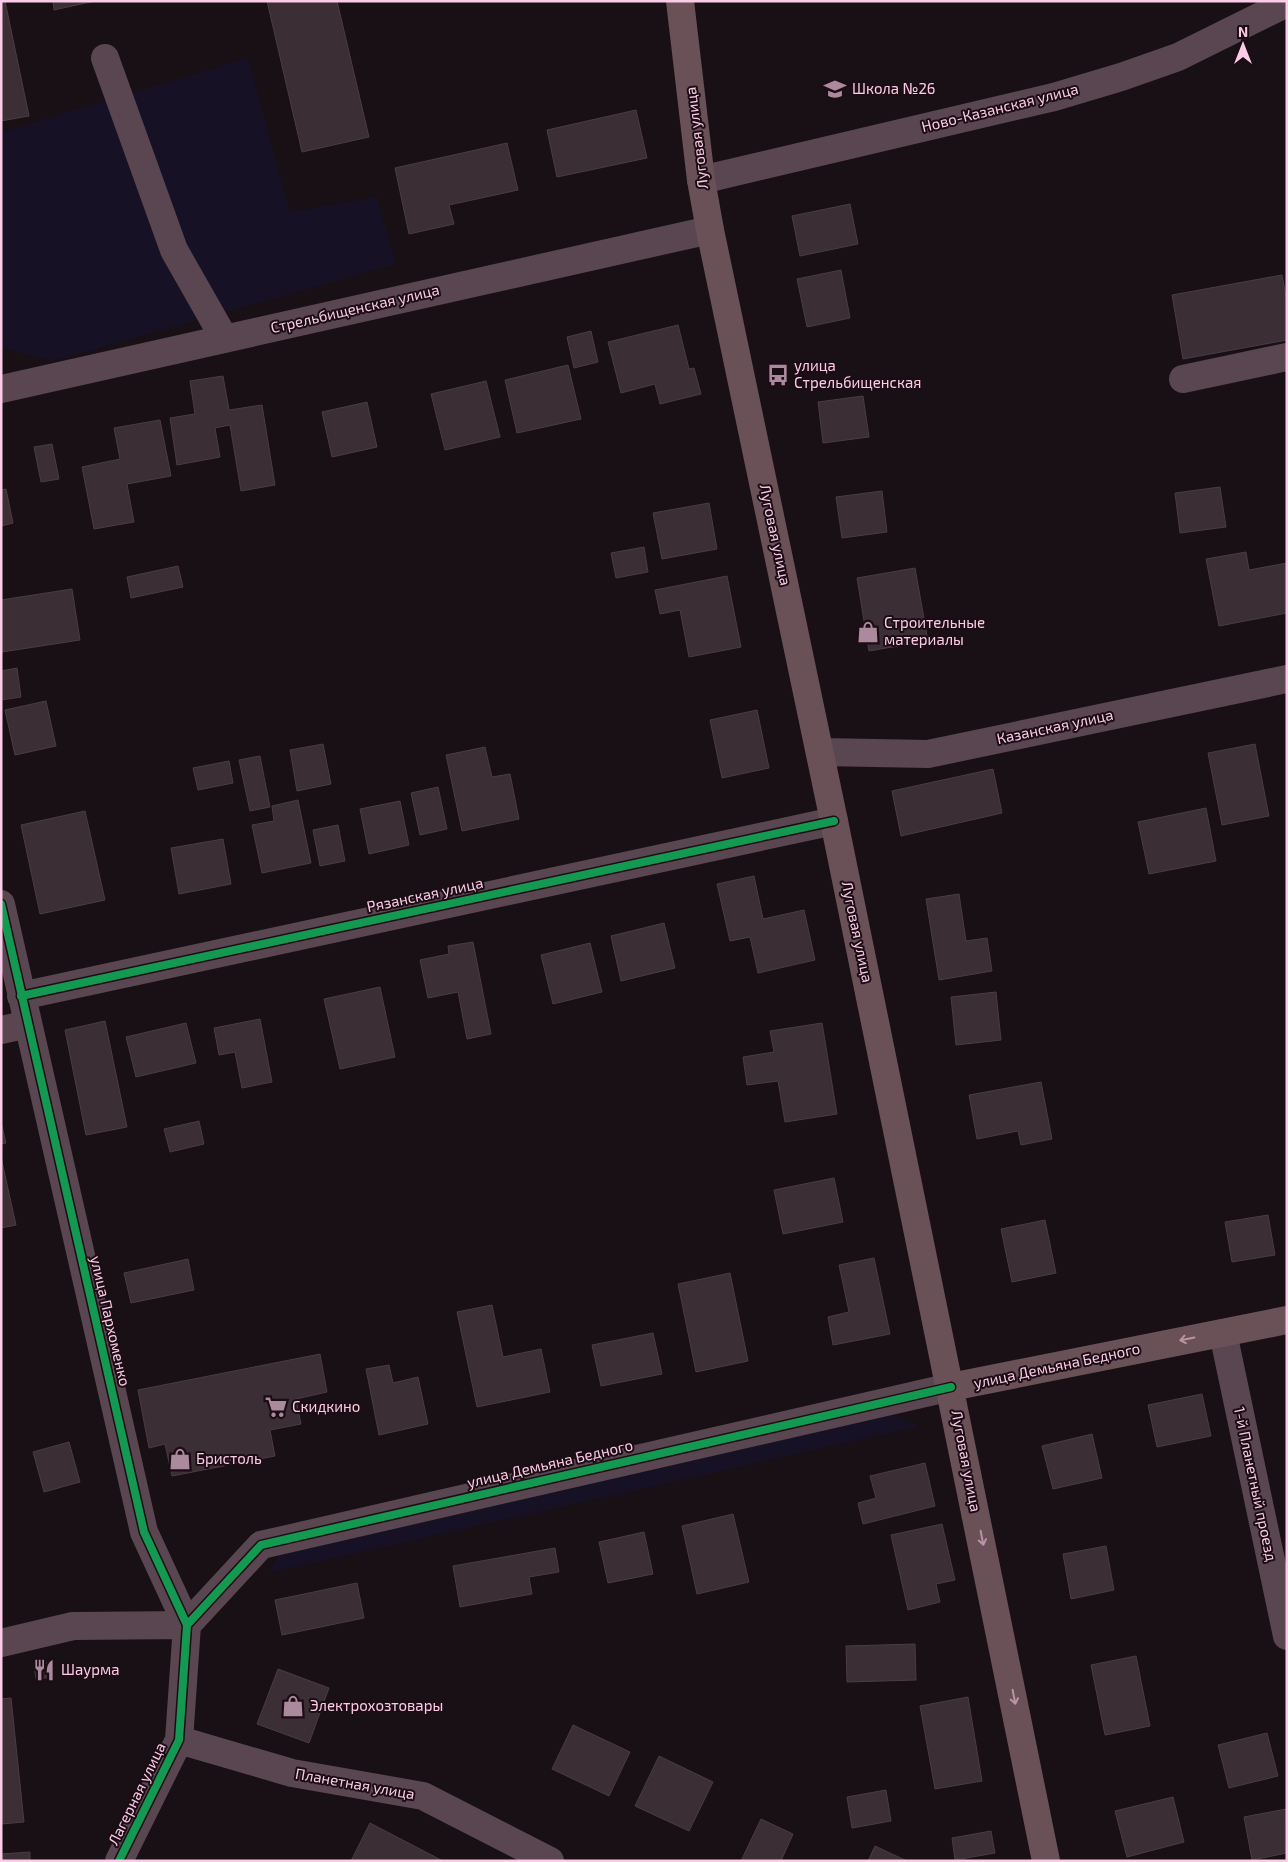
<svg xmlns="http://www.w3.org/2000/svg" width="1288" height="1862" viewBox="0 0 1288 1862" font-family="'Exo 2',sans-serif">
<rect width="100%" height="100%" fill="#181015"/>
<!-- green -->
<path fill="#161124" d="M248,58L290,212L377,197L396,264L53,361L1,348V132Z
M890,1414L920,1426L268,1573L280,1553Z"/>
<!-- building -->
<path fill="#3b2e35" stroke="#4c3b44" d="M1,1H5L29,116L1,121Z
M53,1H95L54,10Z
M267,1H337L369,137L302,152Z
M636,110L647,158L557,177L547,130Z
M507,143L518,190L449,205L454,224L409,234L395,168Z
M850,204L858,244L800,256L792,216Z
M841,270L850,318L807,327L797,279Z
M1282,275L1287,302V340L1183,359L1172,295Z
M678,325L689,369L694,368L701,394L660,404L655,384L621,393L608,342Z
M591,331L598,362L574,368L567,337Z
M568,365L581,419L517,433L505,380Z
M223,376L229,410L262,405L275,485L241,491L230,425L215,428L220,457L177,465L170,418L195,414L190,381Z
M486,381L500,437L445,450L431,394Z
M863,396L869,437L823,443L818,402Z
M367,402L377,447L332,457L322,412Z
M160,420L171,476L127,484L134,522L94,529L82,467L120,459L114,428Z
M52,444L59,479L41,482L34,447Z
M1220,487L1226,527L1180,533L1175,493Z
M6,489L13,523L1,526V490Z
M882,491L887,532L842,538L836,497Z
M709,503L717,549L662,559L653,513Z
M644,547L648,572L616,578L611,553Z
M1246,552L1249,570L1287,563V613L1219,626L1206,559Z
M178,566L183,587L131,598L127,577Z
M915,568L928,641L869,651L857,578Z
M727,576L741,647L689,657L680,610L660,614L655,590Z
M72,589L80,640L2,652L1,600Z
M17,668L21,697L1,700V671Z
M46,701L56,746L15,755L5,710Z
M757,710L769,768L722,778L710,720Z
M323,744L331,784L297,791L290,750Z
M1255,744L1269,816L1222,825L1208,753Z
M485,747L492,777L510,774L519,819L462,831L446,755Z
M260,756L270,807L250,811L239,760Z
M229,761L233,783L198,790L193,768Z
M993,769L1002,813L901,836L892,791Z
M438,787L447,829L420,835L411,793Z
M298,800L311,863L262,873L252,825L274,821L272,806Z
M400,801L409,845L369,854L360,809Z
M1206,808L1216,861L1149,874L1138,822Z
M85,811L105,900L40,914L21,825Z
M338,825L345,861L320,866L313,830Z
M223,839L231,884L179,894L171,848Z
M754,876L763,919L804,910L815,960L758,973L750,937L730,941L717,884Z
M959,894L966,941L987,938L992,971L939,980L926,899Z
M664,923L675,968L621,981L611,936Z
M473,942L491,1034L467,1039L458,992L428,998L420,960L449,954L448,946Z
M590,943L602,992L553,1004L541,955Z
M380,987L395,1057L340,1069L324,999Z
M996,992L1001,1040L956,1045L951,997Z
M260,1019L272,1082L242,1088L235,1052L219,1055L214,1028Z
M105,1021L127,1127L86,1135L65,1030Z
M186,1023L196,1063L136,1077L126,1037Z
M822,1023L837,1114L785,1122L778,1081L747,1085L743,1057L774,1052L770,1031Z
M1041,1082L1052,1139L1021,1145L1018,1131L977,1139L969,1095Z
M199,1121L204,1144L170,1152L164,1129Z
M1,1122L6,1143L1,1144Z
M1,1157L16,1225L1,1228Z
M834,1178L843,1222L783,1234L774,1190Z
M1268,1215L1275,1255L1232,1262L1225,1222Z
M1045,1220L1056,1273L1012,1282L1001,1229Z
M874,1258L890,1334L833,1345L828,1317L849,1312L839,1265Z
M188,1259L194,1290L131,1303L124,1273Z
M730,1273L748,1361L696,1372L678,1284Z
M492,1305L503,1357L541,1349L550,1392L477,1407L457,1312Z
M653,1333L662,1374L601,1386L592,1345Z
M320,1354L327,1392L296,1399L301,1424L270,1430L275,1456L172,1476L165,1444L149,1448L138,1390Z
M389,1365L393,1383L418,1377L428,1424L379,1435L366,1369Z
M1202,1394L1211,1436L1157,1447L1148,1405Z
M1092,1434L1102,1478L1053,1489L1042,1446Z
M69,1442L80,1482L44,1492L33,1452Z
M925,1463L935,1506L863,1524L858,1503L876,1498L870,1476Z
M733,1514L749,1582L697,1594L682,1526Z
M942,1524L955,1580L936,1584L940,1602L908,1610L891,1535Z
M644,1532L653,1574L608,1583L599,1542Z
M1106,1546L1114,1590L1071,1599L1063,1554Z
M555,1548L559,1572L529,1577L532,1594L460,1607L453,1566Z
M357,1583L364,1618L282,1635L275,1600Z
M915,1644L916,1680L847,1682L846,1646Z
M1136,1656L1150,1726L1105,1735L1091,1665Z
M52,1662L54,1677L36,1679L34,1664Z
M278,1669L329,1688L309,1743L257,1724Z
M968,1697L982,1781L935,1789L920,1706Z
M11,1698L24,1822L1,1824V1699Z
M573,1725L630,1752L609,1796L552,1769Z
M1267,1733L1278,1776L1229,1788L1218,1745Z
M659,1756L713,1782L689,1831L635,1806Z
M886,1790L891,1821L852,1828L847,1797Z
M1173,1797L1184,1842L1127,1857L1115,1811Z
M1286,1809L1287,1853L1252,1860L1244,1817Z
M761,1819L793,1834L781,1861H741Z
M370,1823L443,1861H351Z
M991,1831L995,1853L955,1860L952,1838Z
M875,1846L907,1861H868Z
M30,1852V1861H1V1854Z"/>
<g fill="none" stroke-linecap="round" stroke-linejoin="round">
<!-- minor -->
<path stroke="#594651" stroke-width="28" d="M105,58L174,250L224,338
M701,180L1054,97L1121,77L1178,57L1287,3
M1183,379L1287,357
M1,389L710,230
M820,752L928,754L1287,679
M1,904L144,1532L187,1625L179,1740L119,1861
M21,996L834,821
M1,1030L28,1024
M1223,1333L1287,1636
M1,1643L73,1626L187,1625L261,1545L951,1387
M179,1740L292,1773L423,1796L550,1861"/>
<!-- major -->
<path stroke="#6a5057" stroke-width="28" d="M680,1L701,180L710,230L834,821L1046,1861
M951,1387L1287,1320"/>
<!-- cycleway casing -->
<g stroke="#1c0d15" stroke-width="11">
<path id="cycleway" d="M1,904L144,1532L187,1625L179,1740L119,1861
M21,996L834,821
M187,1625L261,1545L951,1387"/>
</g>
<!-- cycleway -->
<use href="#cycleway" stroke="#139951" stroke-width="8"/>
</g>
<!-- one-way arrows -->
<defs><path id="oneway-shaft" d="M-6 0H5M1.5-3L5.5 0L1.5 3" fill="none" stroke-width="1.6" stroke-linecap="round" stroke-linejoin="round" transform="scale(1.25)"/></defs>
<g stroke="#ba94a6">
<use href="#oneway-shaft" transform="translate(1187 1339) rotate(169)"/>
<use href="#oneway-shaft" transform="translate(982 1538) rotate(79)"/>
<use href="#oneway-shaft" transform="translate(1014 1697) rotate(79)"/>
</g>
<!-- icons -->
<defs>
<g id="school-bare" transform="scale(1.725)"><path d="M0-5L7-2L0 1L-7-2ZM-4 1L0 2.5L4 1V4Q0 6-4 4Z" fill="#ac8a9e" stroke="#1c0d15" stroke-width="2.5" paint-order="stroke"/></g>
<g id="bus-bare" transform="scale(1.725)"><path d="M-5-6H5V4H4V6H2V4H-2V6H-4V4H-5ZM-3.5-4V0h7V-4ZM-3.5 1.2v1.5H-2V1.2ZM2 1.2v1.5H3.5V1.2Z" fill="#ac8a9e" stroke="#1c0d15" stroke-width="2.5" paint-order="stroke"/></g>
<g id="shop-bare" transform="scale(1.725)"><path d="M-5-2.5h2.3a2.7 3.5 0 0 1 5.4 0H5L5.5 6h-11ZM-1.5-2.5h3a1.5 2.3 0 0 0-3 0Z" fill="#ac8a9e" stroke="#1c0d15" stroke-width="2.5" paint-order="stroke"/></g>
<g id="supermarket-bare" transform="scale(1.725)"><path d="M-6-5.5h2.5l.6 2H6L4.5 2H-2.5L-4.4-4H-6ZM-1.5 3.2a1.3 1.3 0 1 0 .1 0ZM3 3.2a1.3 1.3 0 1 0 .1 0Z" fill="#ac8a9e" stroke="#1c0d15" stroke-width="2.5" paint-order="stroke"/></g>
<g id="restaurant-bare" transform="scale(1.725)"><path d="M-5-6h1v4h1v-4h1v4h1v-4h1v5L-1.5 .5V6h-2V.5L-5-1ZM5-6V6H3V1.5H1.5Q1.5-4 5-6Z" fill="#ac8a9e" stroke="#1c0d15" stroke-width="2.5" paint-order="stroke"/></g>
</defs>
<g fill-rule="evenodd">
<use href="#school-bare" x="835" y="89"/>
<use href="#bus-bare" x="778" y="375"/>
<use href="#shop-bare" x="868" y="632"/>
<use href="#supermarket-bare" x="276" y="1407"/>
<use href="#shop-bare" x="180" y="1459"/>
<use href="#restaurant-bare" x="44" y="1670"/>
<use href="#shop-bare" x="293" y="1706"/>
</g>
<g text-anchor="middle" stroke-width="4" stroke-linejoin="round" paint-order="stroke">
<!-- poi labels -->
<g font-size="15" fill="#fbcce7" stroke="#1c0d15" text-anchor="start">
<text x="852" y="94">Школа №26</text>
<text x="794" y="371">улица<tspan x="794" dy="17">Стрельбищенская</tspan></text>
<text x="884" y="628">Строительные<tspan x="884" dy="17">материалы</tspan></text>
<text x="292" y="1412">Скидкино</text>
<text x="196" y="1464">Бристоль</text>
<text x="61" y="1675">Шаурма</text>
<text x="310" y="1711">Электрохозтовары</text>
</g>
<!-- street labels -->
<g font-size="15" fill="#fbcce7" stroke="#1c0d15">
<text transform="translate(1000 108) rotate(-14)" y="5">Ново-Казанская улица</text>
<text transform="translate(697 138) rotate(-97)" y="5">Луговая улица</text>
<text transform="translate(355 309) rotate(-13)" y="5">Стрельбищенская улица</text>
<text transform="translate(775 535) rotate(78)" y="5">Луговая улица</text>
<text transform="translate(1055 727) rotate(-12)" y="5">Казанская улица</text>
<text transform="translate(425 895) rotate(-12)" y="5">Рязанская улица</text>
<text transform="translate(857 932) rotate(78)" y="5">Луговая улица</text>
<text transform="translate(110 1321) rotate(77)" y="5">улица Пархоменко</text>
<text transform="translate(1057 1366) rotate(-12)" y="5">улица Демьяна Бедного</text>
<text transform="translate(966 1461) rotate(79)" y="5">Луговая улица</text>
<text transform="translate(550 1464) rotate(-13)" y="5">улица Демьяна Бедного</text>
<text transform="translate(1255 1484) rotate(78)" y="5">1-й Планетный проезд</text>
<text transform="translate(355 1784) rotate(10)" y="5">Планетная улица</text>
<text transform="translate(137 1794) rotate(-64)" y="5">Лагерная улица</text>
</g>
</g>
<!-- border -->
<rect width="1288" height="1862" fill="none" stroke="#fbcce7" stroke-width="5"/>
<!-- north arrow -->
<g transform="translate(1243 45)" stroke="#1c0d15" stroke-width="4" paint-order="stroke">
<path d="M0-4L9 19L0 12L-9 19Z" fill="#fbcce7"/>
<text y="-8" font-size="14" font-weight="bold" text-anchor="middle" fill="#fbcce7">N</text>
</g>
</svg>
